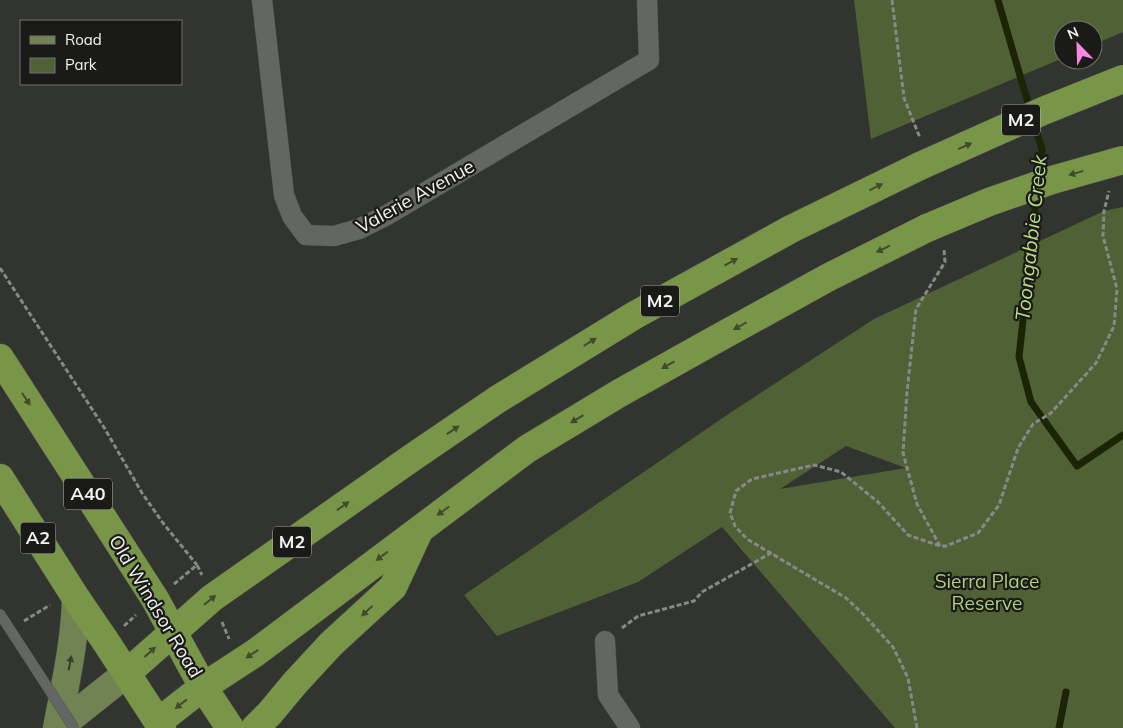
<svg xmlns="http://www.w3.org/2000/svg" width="1123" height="728" font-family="Mulish,sans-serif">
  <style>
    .green { fill: #516136; fill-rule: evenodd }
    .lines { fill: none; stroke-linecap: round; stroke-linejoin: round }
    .stream { stroke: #1b2506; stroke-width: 7 }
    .street-casing { stroke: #4e4f4c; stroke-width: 21 }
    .primary-casing { stroke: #4e4f4c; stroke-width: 29 }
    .highway-casing { stroke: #4e4f4c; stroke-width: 29 }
    .path { stroke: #878986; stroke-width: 3; stroke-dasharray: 5 2.5; stroke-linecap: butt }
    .street { stroke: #646662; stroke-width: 20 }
    .primary { stroke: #718352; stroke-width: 28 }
    .highway { stroke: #799648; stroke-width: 28 }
    .lane-bridge-casing { stroke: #4e4f4c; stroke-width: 11; stroke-linecap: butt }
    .highway-bridge-casing { stroke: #4e4f4c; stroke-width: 29; stroke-linecap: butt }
    .lane-bridge { stroke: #646662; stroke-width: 10 }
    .highway-bridge { stroke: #799648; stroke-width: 28 }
    .oneway { fill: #404c2c }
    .oneway2 { fill: #383f2d }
    .labels { text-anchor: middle; stroke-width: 4.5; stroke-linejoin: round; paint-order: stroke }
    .shield { fill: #1a1b19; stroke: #b1b2b0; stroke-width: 1 }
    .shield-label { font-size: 18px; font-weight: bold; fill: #f2f3f1 }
    .street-label { font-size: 19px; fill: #f2f3f1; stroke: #1a1b19 }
    .park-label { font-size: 19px; fill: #aed078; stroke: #1a1b19 }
    .water-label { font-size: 20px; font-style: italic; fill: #bbdd85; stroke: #1a1b19 }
  </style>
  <rect width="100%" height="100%" fill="#323430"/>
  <g class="green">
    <path d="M854,0H1123V32L1093,45V30H1063V58L871,139Z"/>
    <path d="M1123,207V728H895L722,527L638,582L497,636L464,595L730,413L874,319L1104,211ZM846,446L906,468L780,489Z"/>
  </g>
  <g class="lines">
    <g class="stream">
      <path d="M998,0L1030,110"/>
      <path d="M1033,120L1042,149L1039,178"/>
      <path d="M1037,191L1019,357L1031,402L1077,466L1123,435"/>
      <path d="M1059,728L1066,692"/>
    </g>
    <g class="street-casing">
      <g id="street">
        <path d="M262,0L284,195L292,216L306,235L334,236L359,229L387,215L649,60L647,0"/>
        <path d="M605,641L608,695L630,728"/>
      </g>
    </g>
    <g class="primary-casing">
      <g id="primary">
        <path d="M57,728C65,685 75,642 76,598"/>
        <path d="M58,728L127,673"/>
      </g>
    </g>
    <g class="highway-casing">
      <g id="highway">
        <path d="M0,358L155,599L203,687L230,728"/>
        <path d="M0,478L76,598L106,642L162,728"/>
        <path d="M127,673L212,598L413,457L498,399L635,315L791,229L920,166"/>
        <path d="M158,722L203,687L255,653L527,449L618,394L711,342L829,277L927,228"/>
        <path d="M255,728L270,713L295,683L331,644L393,587L419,531"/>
      </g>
    </g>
    <g class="path">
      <path d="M892,0L904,98L920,138"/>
      <path d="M0,268L105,429L142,493L163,523L197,565"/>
      <path d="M940,546L917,504L903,453L907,392L916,309L945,262L944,249"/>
      <path d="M174,584L197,565L202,575"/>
      <path d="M24,621L50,605"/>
      <path d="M222,622L229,639"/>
      <path d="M124,626L136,615"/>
      <path d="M622,628L638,616L694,601L702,592L771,553"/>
      <path d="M917,728L908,678L893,647L863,614L846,598L747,539L735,526L730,513L736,491L752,479L814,465L841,472L878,502L908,535L940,546H946L978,533L999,505L1018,448L1033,424L1051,413L1096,363L1114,326L1117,289L1103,236L1104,211L1109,191"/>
    </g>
    <use href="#street" class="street"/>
    <use href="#primary" class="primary"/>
    <use href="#highway" class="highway"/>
    <g class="lane-bridge-casing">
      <path id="lane-bridge" d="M0,614L74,728"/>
    </g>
    <g class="highway-bridge-casing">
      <g id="highway-bridge">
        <path d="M920,166L1043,111L1123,79"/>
        <path d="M927,228L989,202L1052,180L1123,160"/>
      </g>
    </g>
    <use href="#lane-bridge" class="lane-bridge"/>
    <use href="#highway-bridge" class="highway-bridge"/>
  </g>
  <defs><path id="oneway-solid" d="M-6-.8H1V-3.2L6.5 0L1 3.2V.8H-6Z" transform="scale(1.25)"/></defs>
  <g class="oneway">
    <use href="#oneway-solid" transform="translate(965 146) rotate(-24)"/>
    <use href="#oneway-solid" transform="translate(1076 173) rotate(164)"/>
    <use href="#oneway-solid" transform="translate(876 187) rotate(-26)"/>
    <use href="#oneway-solid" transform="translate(883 249) rotate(154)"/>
    <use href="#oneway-solid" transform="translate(731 262) rotate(-29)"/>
    <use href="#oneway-solid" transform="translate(740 326) rotate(151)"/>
    <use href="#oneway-solid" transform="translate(590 342) rotate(-32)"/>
    <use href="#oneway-solid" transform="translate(668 365) rotate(151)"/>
    <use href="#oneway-solid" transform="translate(26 399) rotate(57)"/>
    <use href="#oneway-solid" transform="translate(577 419) rotate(149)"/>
    <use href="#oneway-solid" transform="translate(453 430) rotate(-34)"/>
    <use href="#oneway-solid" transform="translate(343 506) rotate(-35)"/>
    <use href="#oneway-solid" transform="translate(443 511) rotate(144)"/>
    <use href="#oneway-solid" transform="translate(382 556) rotate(143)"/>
    <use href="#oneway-solid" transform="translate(210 600) rotate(-39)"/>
    <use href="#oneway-solid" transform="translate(367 611) rotate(137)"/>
    <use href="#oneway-solid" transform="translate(150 652) rotate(-42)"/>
    <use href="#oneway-solid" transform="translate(252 654) rotate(146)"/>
    <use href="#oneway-solid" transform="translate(181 704) rotate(142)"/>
  </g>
  <use class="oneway2" href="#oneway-solid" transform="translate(70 663) rotate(-79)"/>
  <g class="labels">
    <g class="shield">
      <rect x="1002" y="104.5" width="38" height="31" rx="4"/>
      <rect x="641" y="285.5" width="38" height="31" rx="4"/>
      <rect x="64" y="478.5" width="48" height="31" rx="4"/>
      <rect x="20.5" y="522.5" width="35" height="31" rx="4"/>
      <rect x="273" y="526.5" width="38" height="31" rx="4"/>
    </g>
    <g class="shield-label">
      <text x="1021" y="126">M2</text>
      <text x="660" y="307">M2</text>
      <text x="88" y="500">A40</text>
      <text x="38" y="544">A2</text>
      <text x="292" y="548">M2</text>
    </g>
    <g class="street-label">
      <text transform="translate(415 196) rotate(-29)" y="7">Valerie Avenue</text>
      <text transform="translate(156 606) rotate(59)" y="7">Old Windsor Road</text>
    </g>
    <g class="park-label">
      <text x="987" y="588">Sierra Place<tspan x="987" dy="22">Reserve</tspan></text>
    </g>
    <g class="water-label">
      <text transform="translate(1031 238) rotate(-84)" y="7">Toongabbie Creek</text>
    </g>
  </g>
  <rect x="20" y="20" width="162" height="65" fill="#1a1b19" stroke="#70716f"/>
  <rect x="30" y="36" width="25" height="8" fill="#718352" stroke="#70716f"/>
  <text x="65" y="45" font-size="15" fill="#f2f3f1">Road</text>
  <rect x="30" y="58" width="25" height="15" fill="#516136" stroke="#70716f"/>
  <text x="65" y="70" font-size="15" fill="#f2f3f1">Park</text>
  <g transform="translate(1078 45) rotate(337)"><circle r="24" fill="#1a1b19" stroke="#70716f"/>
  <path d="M0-4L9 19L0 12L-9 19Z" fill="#fd86e3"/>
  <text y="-8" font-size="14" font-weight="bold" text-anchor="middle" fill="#f2f3f1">N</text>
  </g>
</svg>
